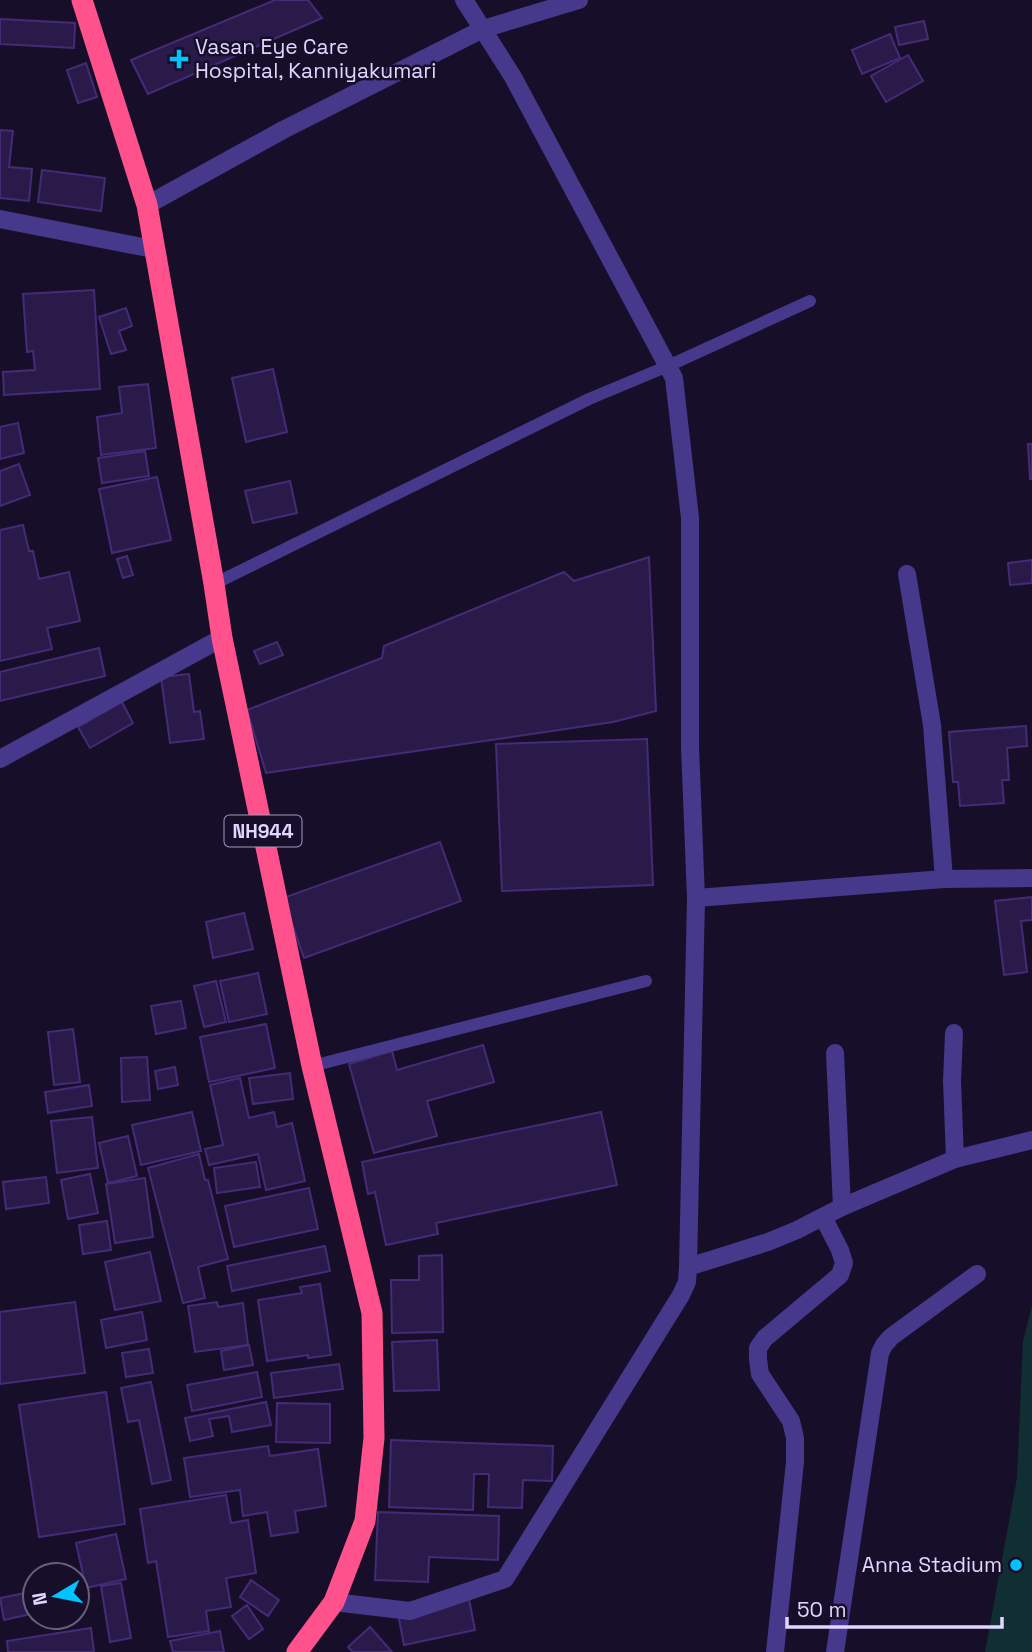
<svg xmlns="http://www.w3.org/2000/svg" width="1032" height="1652" font-family="'Space Grotesk',sans-serif">
  <style>
    .green { fill: #112f33 }
    .building { fill: #2a1a4a; stroke: #452b77; stroke-width: 2 }
    .lines { fill: none; stroke-linecap: round; stroke-linejoin: round }
    .lane { stroke: #46388a; stroke-width: 12 }
    .street { stroke: #46388a; stroke-width: 18 }
    .highway { stroke: #ff518c; stroke-width: 21 }
    .poi-dot { fill: #02c3ff; stroke: #170f29; stroke-width: 2.5 }
    .labels { text-anchor: middle; stroke-width: 5; stroke-linejoin: round; paint-order: stroke }
    .shield { fill: #170f29; stroke: #a49abf; stroke-width: 2 }
    .shield-label { font-size: 19px; font-weight: bold; fill: #e1d6ff }
    .poi-label { font-size: 21px; fill: #e1d6ff; stroke: #170f29; text-anchor: start }
  </style>
  <rect width="100%" height="100%" fill="#170f29"/>
  <path class="green" d="M1032,1306V1652H985L1017,1478L1023,1341Z"/>
  <g class="building">
    <path d="M275,0H308L322,18L148,94L131,60Z"/>
    <path d="M0,19L75,23L74,48L0,44Z"/>
    <path d="M924,21L928,39L899,45L895,27Z"/>
    <path d="M890,34L900,58L862,74L852,50Z"/>
    <path d="M908,55L923,81L886,102L871,76Z"/>
    <path d="M86,63L97,97L78,103L67,70Z"/>
    <path d="M0,130L13,131L9,167L32,169L29,201L0,198Z"/>
    <path d="M42,170L105,178L101,211L38,202Z"/>
    <path d="M94,290L100,389L4,395L3,372L35,370L33,351L27,352L23,294Z"/>
    <path d="M126,308L132,326L119,331L126,350L111,354L99,317Z"/>
    <path d="M273,369L287,432L246,442L232,378Z"/>
    <path d="M148,384L156,448L101,455L97,417L122,413L119,387Z"/>
    <path d="M18,423L24,453L0,459V427Z"/>
    <path d="M1028,444H1032V479H1030Z"/>
    <path d="M145,451L149,476L102,483L98,458Z"/>
    <path d="M19,464L30,495L0,506V471Z"/>
    <path d="M157,477L171,540L112,553L99,489Z"/>
    <path d="M290,481L297,513L253,523L245,491Z"/>
    <path d="M23,525L29,551H33L39,579L69,572L80,621L47,628L52,649L0,661V530Z"/>
    <path d="M127,556L133,575L123,578L117,559Z"/>
    <path d="M649,557L656,711L613,722L266,773L247,710L382,658L384,646L564,572L574,581Z"/>
    <path d="M1032,560V583L1010,585L1008,563Z"/>
    <path d="M277,642L283,655L260,664L254,651Z"/>
    <path d="M99,648L105,676L0,701V672Z"/>
    <path d="M189,674L194,712L200,711L204,739L170,743L161,677Z"/>
    <path d="M122,702L133,723L90,748L78,727Z"/>
    <path d="M1026,726L1027,746L1007,748L1009,780H1002L1004,803L960,806L958,782H953L949,732Z"/>
    <path d="M647,739L653,885L502,891L496,744Z"/>
    <path d="M440,842L461,901L304,958L283,898Z"/>
    <path d="M1032,897V920L1021,921L1027,972L1004,975L995,901Z"/>
    <path d="M244,913L253,949L213,958L206,922Z"/>
    <path d="M258,973L267,1014L229,1022L220,981Z"/>
    <path d="M216,981L226,1022L204,1027L194,986Z"/>
    <path d="M181,1001L186,1028L156,1034L151,1006Z"/>
    <path d="M266,1024L275,1068L209,1082L200,1037Z"/>
    <path d="M73,1029L80,1082L54,1085L48,1032Z"/>
    <path d="M483,1045L494,1082L427,1101L437,1136L374,1153L349,1064L392,1051L397,1070Z"/>
    <path d="M147,1057L150,1100L122,1102L121,1058Z"/>
    <path d="M175,1067L178,1085L158,1089L155,1071Z"/>
    <path d="M290,1073L293,1099L253,1104L249,1078Z"/>
    <path d="M240,1078L249,1118L274,1112L277,1127L292,1123L305,1181L266,1190L258,1154L209,1165L205,1149L223,1145L210,1085Z"/>
    <path d="M89,1085L92,1106L48,1113L45,1092Z"/>
    <path d="M192,1112L201,1151L141,1165L132,1125Z"/>
    <path d="M601,1112L617,1185L436,1223L438,1234L386,1245L375,1192L368,1194L362,1162Z"/>
    <path d="M92,1117L98,1168L57,1173L51,1121Z"/>
    <path d="M128,1136L137,1176L108,1183L99,1143Z"/>
    <path d="M199,1154L205,1180H208L228,1259L198,1267L205,1298L183,1303L148,1168Z"/>
    <path d="M256,1162L260,1187L217,1193L214,1168Z"/>
    <path d="M90,1174L98,1213L68,1219L61,1180Z"/>
    <path d="M46,1177L49,1203L6,1209L3,1182Z"/>
    <path d="M145,1178L153,1237L115,1243L106,1184Z"/>
    <path d="M309,1188L318,1229L234,1247L225,1206Z"/>
    <path d="M107,1221L111,1250L83,1254L79,1225Z"/>
    <path d="M325,1246L330,1271L232,1291L227,1266Z"/>
    <path d="M150,1252L161,1301L115,1310L105,1262Z"/>
    <path d="M442,1255L443,1332L392,1333L391,1280H419V1256Z"/>
    <path d="M320,1284L331,1355L308,1358V1355L267,1361L258,1300L302,1293L300,1287Z"/>
    <path d="M75,1302L85,1373L0,1384V1312Z"/>
    <path d="M217,1302L218,1307L243,1303L248,1345L195,1352L188,1306Z"/>
    <path d="M142,1312L147,1340L106,1348L101,1320Z"/>
    <path d="M437,1340L439,1390L394,1391L392,1342Z"/>
    <path d="M249,1345L253,1365L224,1370L221,1351Z"/>
    <path d="M149,1349L153,1373L126,1377L122,1353Z"/>
    <path d="M339,1364L343,1389L274,1398L271,1373Z"/>
    <path d="M257,1372L262,1397L192,1411L187,1385Z"/>
    <path d="M151,1382L171,1480L152,1484L139,1420L128,1422L121,1388Z"/>
    <path d="M106,1392L125,1524L39,1537L19,1405Z"/>
    <path d="M266,1402L271,1425L232,1432L229,1416L209,1419L213,1436L190,1441L185,1418Z"/>
    <path d="M277,1403L330,1404V1443L276,1442Z"/>
    <path d="M391,1440L553,1446L552,1481L523,1480L522,1508L488,1507L489,1474H474L473,1510L389,1507Z"/>
    <path d="M268,1446L270,1456L318,1449L326,1506L295,1511L298,1532L271,1536L267,1512L243,1516L240,1490L190,1497L184,1458Z"/>
    <path d="M226,1495L231,1523L248,1520L256,1573L226,1578L231,1607L206,1611L209,1631L168,1637L156,1561L148,1563L140,1509Z"/>
    <path d="M378,1512L499,1516L498,1560L429,1557L428,1582L375,1580Z"/>
    <path d="M116,1534L126,1579L86,1588L76,1543Z"/>
    <path d="M251,1580L279,1600L268,1616L240,1597Z"/>
    <path d="M83,1581L87,1603L77,1605V1582Z"/>
    <path d="M121,1583L131,1638L110,1642L101,1586Z"/>
    <path d="M35,1591V1613L4,1620L0,1598Z"/>
    <path d="M469,1599L475,1630L404,1645L398,1614Z"/>
    <path d="M247,1605L263,1629L249,1639L232,1616Z"/>
    <path d="M370,1627L392,1652H353L348,1647Z"/>
    <path d="M91,1628L94,1652H8L7,1641Z"/>
    <path d="M220,1631L224,1652H173L170,1641Z"/>
  </g>
  <g class="lines">
    <g class="lane">
      <path d="M214,584L589,399L668,366L810,301"/>
      <path d="M312,1066L646,981"/>
    </g>
    <g class="street">
      <path d="M147,205L283,130L483,29L579,0"/>
      <path d="M0,219L153,249"/>
      <path d="M907,574L932,725L944,879"/>
      <path d="M0,759L222,638"/>
      <path d="M696,898L944,879L1032,878"/>
      <path d="M954,1033L952,1081L955,1159"/>
      <path d="M835,1053L842,1207"/>
      <path d="M688,1267L768,1242L797,1230L842,1207L955,1159L1032,1140"/>
      <path d="M334,1602L410,1611L505,1579L681,1295L687,1282L688,1267L696,898L690,747V518L674,378L513,77L464,0"/>
      <path d="M775,1652L795,1462V1438L791,1421L760,1374L758,1359V1348L765,1338L840,1275L844,1263L840,1250L823,1217"/>
      <path d="M835,1652L880,1353L884,1345L891,1337L977,1274"/>
    </g>
    <path class="highway" d="M82,0L147,205L214,584L222,638L312,1066L372,1313L374,1438L365,1521L334,1602L297,1652"/>
  </g>
  <g class="poi-dot">
    <path d="M175.5 48.5h7v7h7v7h-7v7h-7v-7h-7v-7h7z"/>
    <circle cx="1016" cy="1565" r="7"/>
  </g>
  <g class="labels">
    <rect class="shield" x="224.5" y="815.5" width="77" height="31" rx="5"/>
    <g class="shield-label">
      <text x="263" y="838">NH944</text>
    </g>
    <g class="poi-label">
      <text x="195" y="54">Vasan Eye Care<tspan x="195" dy="24">Hospital, Kanniyakumari</tspan></text>
      <text x="1002" y="1572" text-anchor="end">Anna Stadium</text>
    </g>
  </g>
  <g transform="translate(56 1596) rotate(260)"><circle r="33" fill="#170f29" stroke="#685f7f" stroke-width="2"/>
  <path d="M0-5L12 26L0 18L-12 26Z" fill="#02c3ff"/>
  <text y="-10" font-size="19" font-weight="bold" text-anchor="middle" fill="#e1d6ff">N</text>
  </g>
  <path d="M787 1617v10h215v-10" fill="none" stroke="#e1d6ff" stroke-width="3.5"/>
  <text x="797" y="1617" font-size="21" fill="#e1d6ff" stroke="#170f29" stroke-width="5" paint-order="stroke">50 m</text>
</svg>
